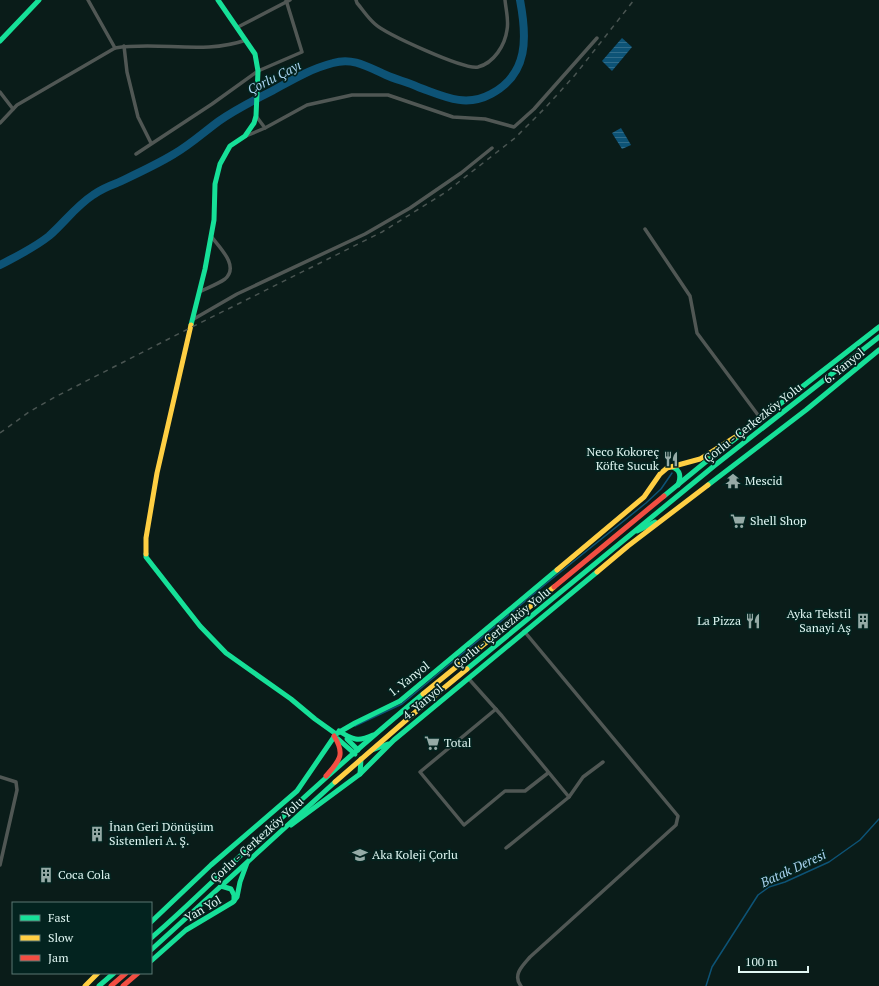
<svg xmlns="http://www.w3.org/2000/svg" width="879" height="986" font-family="'PT Serif',serif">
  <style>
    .water { fill: url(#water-rules) }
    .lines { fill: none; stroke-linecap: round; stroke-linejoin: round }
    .stream { stroke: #0d5376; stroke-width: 1.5 }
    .river { stroke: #0d5376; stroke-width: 8 }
    .street { stroke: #505754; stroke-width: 3.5 }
    .fast { stroke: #16e098; stroke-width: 5 }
    .slow { stroke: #ffcf43; stroke-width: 5 }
    .jam { stroke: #f24e42; stroke-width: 5 }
    .rail { stroke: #4a5552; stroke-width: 1.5; stroke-dasharray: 5 5; stroke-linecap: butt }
    .labels { text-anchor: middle; stroke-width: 3.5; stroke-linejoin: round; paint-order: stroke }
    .street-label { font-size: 12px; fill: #e0f6f2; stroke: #03231f }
    .poi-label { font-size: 12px; fill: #e0f6f2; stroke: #03231f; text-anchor: start }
    .water-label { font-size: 13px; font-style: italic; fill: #aad3ef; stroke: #03231f }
  </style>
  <defs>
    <pattern id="water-rules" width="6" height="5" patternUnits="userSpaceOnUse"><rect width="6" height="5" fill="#0d5376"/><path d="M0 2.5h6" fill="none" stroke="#306c8a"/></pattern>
  </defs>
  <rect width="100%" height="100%" fill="#0a1c19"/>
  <g class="water">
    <path d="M622,38L632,47L612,71L602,61Z"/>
    <path d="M621,128L631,145L622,149L612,133Z"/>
  </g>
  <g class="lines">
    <g class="stream">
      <path d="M355,726L402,704L548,582L646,503L661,489L672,473"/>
      <path d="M706,986L712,967L758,895L769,887L785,882L829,862L860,840L879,819"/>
    </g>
    <path class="river" d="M0,265C17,256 34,248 49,236C64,223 76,206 93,195C100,190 109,186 117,183C136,174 156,165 174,154C190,145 204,132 219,121C236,109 254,100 272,91C292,80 310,69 333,63C353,57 368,67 386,75C397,80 408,82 418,87C443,96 465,108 491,94C529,74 527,37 520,0"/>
    <g class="street">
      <path d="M88,0L115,48"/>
      <path d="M356,0L357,3C363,10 368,18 375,24C386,34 464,70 478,67C494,63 505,45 507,30C509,21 506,10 505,0"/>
      <path d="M238,27L290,0"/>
      <path d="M124,46L127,72L138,117L151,143"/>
      <path d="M0,92L13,109"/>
      <path d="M0,123L17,105L115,48C159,41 204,55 246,40"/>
      <path d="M265,128L307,105L352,95H388L453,117L485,119L514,127L534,109L597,38"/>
      <path d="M246,136L265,128L256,116"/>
      <path d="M136,154L212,104L258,71L302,52L286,0"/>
      <path d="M645,229L690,296L697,333L761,419"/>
      <path d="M199,292C207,288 218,284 225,279C240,266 219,247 211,236"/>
      <path d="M192,320L237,294L365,234L410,208L461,173L492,148"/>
      <path d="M468,678L502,716L569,797"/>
      <path d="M496,709L420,772L464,825L505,791H525L548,773"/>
      <path d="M0,777L16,782L17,790L0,865"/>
      <path d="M506,848L569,797L583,777L603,762"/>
      <path d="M521,986C512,975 523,965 530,957L676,825L678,816L524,631"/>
    </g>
    <g class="fast">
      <path d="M0,41L39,0"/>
      <path d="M191,325L205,269L214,220L215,184L220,164L230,146L245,136L254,123L256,116L258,71L255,54L218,0"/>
      <path d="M672,467C681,470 681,477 678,485"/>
      <path d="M708,485L806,410L879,350"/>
      <path d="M664,496L708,460L879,327"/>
      <path d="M637,531L655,522"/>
      <path d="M146,554V557L200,626L226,653L291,699L315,719L336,734"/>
      <path d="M467,669L714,466L879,337"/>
      <path d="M339,731C353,740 358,742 373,735"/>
      <path d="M338,739L355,754"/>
      <path d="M347,739L358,750"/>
      <path d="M372,750L388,744"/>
      <path d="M360,774L361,759"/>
      <path d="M291,825L360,774L394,740L597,572"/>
      <path d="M221,886L231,889L234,895V901"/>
      <path d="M151,922L211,865L297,791L336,734L355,723L400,701L557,570"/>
      <path d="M151,938C177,916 200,893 225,870C290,810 355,750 423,694"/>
      <path d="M151,950L335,782"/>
      <path d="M151,961L186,930L233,902L237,897L240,882L247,863"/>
      <path d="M99,986L114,973"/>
    </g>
    <g class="slow">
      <path d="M146,554V538L157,473L191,325"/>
      <path d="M557,570L644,497L660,474L667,468L700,459L735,437"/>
      <path d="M597,572L628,546L708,485"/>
      <path d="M423,694L554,587"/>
      <path d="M335,782L427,702L467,669"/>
      <path d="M85,986L98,973"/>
    </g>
    <g class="jam">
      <path d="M554,587L664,496"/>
      <path d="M326,776C339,761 346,755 334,736"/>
      <path d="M111,986L126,973"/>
      <path d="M123,986L138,973"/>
    </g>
    <path class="rail" d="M0,433L29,412L55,397L190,328L382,232L446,192L515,138L546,107L575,75L634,0"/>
  </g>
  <defs>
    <g id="restaurant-bare" transform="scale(1.2)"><path d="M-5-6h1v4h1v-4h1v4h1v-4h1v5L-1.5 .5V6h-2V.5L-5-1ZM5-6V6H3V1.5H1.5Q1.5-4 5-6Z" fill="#95aaa6" stroke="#03231f" stroke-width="2.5" paint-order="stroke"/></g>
    <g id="temple-bare" transform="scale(1.2)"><path d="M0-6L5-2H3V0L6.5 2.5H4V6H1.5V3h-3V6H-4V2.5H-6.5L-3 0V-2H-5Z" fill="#95aaa6" stroke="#03231f" stroke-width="2.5" paint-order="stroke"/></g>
    <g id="supermarket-bare" transform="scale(1.2)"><path d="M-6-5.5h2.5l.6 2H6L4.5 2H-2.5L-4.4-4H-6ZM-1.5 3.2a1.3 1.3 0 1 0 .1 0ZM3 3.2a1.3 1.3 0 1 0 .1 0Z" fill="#95aaa6" stroke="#03231f" stroke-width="2.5" paint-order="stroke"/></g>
    <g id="building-bare" transform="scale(1.2)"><path d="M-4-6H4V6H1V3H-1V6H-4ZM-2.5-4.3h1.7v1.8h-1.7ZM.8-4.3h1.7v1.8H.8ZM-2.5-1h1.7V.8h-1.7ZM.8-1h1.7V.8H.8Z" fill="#95aaa6" stroke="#03231f" stroke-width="2.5" paint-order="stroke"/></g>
    <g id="school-bare" transform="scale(1.2)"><path d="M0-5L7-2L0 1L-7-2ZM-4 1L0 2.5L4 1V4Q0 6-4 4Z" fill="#95aaa6" stroke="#03231f" stroke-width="2.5" paint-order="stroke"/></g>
  </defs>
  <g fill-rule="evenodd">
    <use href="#restaurant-bare" x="671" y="459"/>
    <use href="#temple-bare" x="733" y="481"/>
    <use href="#supermarket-bare" x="738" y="521"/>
    <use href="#restaurant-bare" x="753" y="621"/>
    <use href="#building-bare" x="863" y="621"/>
    <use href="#supermarket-bare" x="432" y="743"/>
    <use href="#building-bare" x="97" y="834"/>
    <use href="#school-bare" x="360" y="855"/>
    <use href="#building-bare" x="46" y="875"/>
  </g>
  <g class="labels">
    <g class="street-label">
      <text transform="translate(844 366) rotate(-39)" y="4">6. Yanyol</text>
      <text transform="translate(753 423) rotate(-38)" y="4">Çorlu - Çerkezköy Yolu</text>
      <text transform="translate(502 628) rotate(-39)" y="4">Çorlu - Çerkezköy Yolu</text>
      <text transform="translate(409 679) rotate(-38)" y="4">1. Yanyol</text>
      <text transform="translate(423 702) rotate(-40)" y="4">4. Yanyol</text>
      <text transform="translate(257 840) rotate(-42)" y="4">Çorlu - Çerkezköy Yolu</text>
      <text transform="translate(203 909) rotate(-30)" y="4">Yan Yol</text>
    </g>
    <g class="poi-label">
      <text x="659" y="456" text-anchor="end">Neco Kokoreç<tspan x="659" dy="14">Köfte Sucuk</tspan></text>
      <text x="745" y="485">Mescid</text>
      <text x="750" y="525">Shell Shop</text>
      <text x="851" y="618" text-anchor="end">Ayka Tekstil<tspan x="851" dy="14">Sanayi Aş</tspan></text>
      <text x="741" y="625" text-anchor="end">La Pizza</text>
      <text x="444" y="747">Total</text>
      <text x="109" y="831">İnan Geri Dönüşüm<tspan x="109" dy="14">Sistemleri A. Ş.</tspan></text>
      <text x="372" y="859">Aka Koleji Çorlu</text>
      <text x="58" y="879">Coca Cola</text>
    </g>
    <g class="water-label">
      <text transform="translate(274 77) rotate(-27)" y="5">Çorlu Çayı</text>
      <text transform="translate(793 868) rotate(-25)" y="5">Batak Deresi</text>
    </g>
  </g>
  <rect x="12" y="902" width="140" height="72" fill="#03231f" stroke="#5b7773"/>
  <rect x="20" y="915" width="20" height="6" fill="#16e098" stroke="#5b7773"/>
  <text x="48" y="922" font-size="12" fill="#e0f6f2">Fast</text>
  <rect x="20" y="935" width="20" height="6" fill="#ffcf43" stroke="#5b7773"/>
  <text x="48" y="942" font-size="12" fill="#e0f6f2">Slow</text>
  <rect x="20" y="955" width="20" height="6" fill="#f24e42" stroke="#5b7773"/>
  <text x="48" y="962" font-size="12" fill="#e0f6f2">Jam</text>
  <path d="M739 966v6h69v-6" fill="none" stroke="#e0f6f2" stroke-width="2"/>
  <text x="745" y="966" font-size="12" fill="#e0f6f2" stroke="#03231f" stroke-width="3" paint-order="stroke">100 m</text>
</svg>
